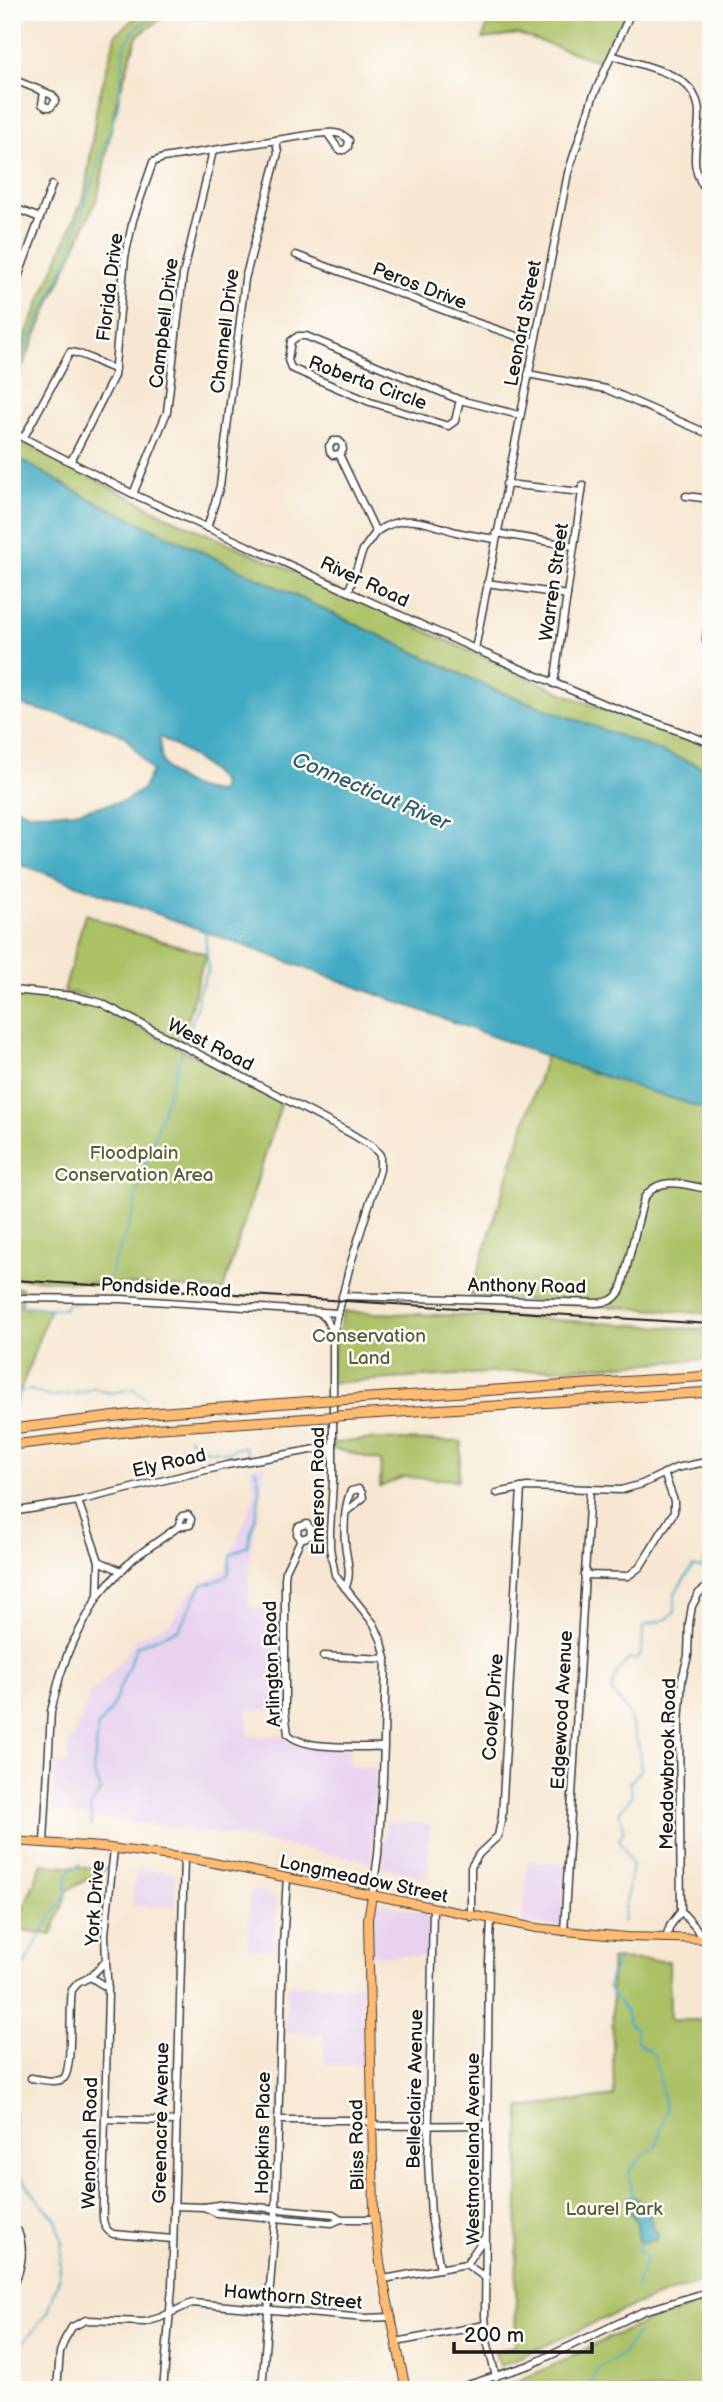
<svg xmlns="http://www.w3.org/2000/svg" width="723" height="2402" font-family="'Balsamiq Sans',sans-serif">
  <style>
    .built { fill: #e8d2ef }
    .green { fill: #acc166; stroke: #646e41; stroke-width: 2 }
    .water { fill: #43abc3; stroke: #306470; stroke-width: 2; fill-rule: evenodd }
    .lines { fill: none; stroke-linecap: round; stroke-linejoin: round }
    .stream { stroke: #43abc3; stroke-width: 2 }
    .minor-casing { stroke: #3d3a37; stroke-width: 9 }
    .major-casing { stroke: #3d3a37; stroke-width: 10 }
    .highway-casing { stroke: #3d3a37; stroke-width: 11 }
    .minor { stroke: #fff; stroke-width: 6 }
    .major { stroke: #ffbb71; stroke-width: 8 }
    .highway { stroke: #ffbb71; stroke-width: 9 }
    .rail { stroke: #1c1c1c; stroke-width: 2 }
    .highway-bridge-casing { stroke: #3d3a37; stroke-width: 11; stroke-linecap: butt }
    .highway-bridge { stroke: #ffbb71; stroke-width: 9 }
    .labels { text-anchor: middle; stroke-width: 5; stroke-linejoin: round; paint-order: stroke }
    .street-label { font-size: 19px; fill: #1c1c1c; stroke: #fdfcf7 }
    .park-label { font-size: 19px; fill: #565e3a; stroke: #fdfcf7 }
    .water-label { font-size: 21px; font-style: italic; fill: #2e5c67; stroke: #fdfcf7 }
  </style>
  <rect width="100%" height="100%" fill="#fdfcf7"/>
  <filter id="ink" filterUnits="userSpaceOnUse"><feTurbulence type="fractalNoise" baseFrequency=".0143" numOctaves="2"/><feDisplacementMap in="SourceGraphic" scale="14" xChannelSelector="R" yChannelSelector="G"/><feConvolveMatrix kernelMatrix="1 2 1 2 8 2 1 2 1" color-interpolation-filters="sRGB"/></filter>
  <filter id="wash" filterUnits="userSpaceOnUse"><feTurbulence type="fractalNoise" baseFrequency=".00686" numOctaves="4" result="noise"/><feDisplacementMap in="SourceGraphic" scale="28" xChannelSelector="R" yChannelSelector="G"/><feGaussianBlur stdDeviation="1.57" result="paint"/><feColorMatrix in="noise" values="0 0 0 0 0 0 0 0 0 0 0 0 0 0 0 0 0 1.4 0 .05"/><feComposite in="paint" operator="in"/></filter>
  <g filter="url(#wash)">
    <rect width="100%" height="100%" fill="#f7e7d2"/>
    <g class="built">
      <path d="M266,1464L251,1550L248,1608L279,1609L280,1710H248V1736L282,1735L287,1741L296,1746L349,1749V1766L376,1767L371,1862L234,1836L52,1812L53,1763L67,1764L69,1746L92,1692L119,1664L137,1638L170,1623L191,1591L225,1570L254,1497V1483L249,1468Z"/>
      <path d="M386,1821L430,1824L427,1877L383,1867Z"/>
      <path d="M527,1861L565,1864L561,1927L522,1923Z"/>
      <path d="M137,1869L176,1873L175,1907L132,1905Z"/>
      <path d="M250,1890L276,1897L275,1949L248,1948Z"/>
      <path d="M381,1903L428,1914L427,1956H371L372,1911Z"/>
      <path d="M287,1985H362V2065L325,2064L323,2033H286Z"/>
    </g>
    <g class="green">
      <path d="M142,12H171L137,36L116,104L98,196L12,389V368L85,194L97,105L116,34Z"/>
      <path d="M491,12H627L601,62L518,34L483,39Z"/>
      <path d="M12,436L168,517L339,591L502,666L581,701L711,747V770L493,689L88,498L12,455Z"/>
      <path d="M85,914L121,929L207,954L200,972L181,1045L80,993L64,992Z"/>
      <path d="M12,991L79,996L282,1101L223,1290L12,1278Z"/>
      <path d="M546,1056L711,1111V1173L707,1184L711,1186V1314L470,1296Z"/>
      <path d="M12,1287L22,1288V1306L50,1308L12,1414Z"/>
      <path d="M343,1312L509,1317L711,1330V1359L327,1383Z"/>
      <path d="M372,1439L462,1442L458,1480L403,1477L380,1487L381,1461L319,1445Z"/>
      <path d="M42,1864L106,1869L68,1890L52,1935L15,1929Z"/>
      <path d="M611,1959L669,1961L670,2020H711V2280C636,2299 570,2336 500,2366L495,2352L515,2345L520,2108L614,2096Z"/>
      <path d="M711,2302V2390H492C542,2374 586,2347 634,2327C659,2317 685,2309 711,2302Z"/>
    </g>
    <g class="water">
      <path d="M12,455L88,498L493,689L711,770V1111L590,1072L12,861V806L29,813L74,812L124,801L142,790L152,771L125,736L92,723L12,703ZM160,737C182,750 205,763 222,783L220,792C202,791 175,783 164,765C160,759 160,744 160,737Z"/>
      <path d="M631,2196C651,2200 647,2221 658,2234L656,2240L640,2242L638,2240L637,2223L626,2205L627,2199Z"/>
    </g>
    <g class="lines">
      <g class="stream">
        <path d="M12,375L60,277L118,106L125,45L135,29L161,12"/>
        <path d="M185,1043L198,1002L197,996L208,971L205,929"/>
        <path d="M107,1282L134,1211L135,1197L182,1051"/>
        <path d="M12,1306L64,1309L68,1304L86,1302"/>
        <path d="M12,1388L19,1392L31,1390L47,1396L81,1393L93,1388L109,1393L134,1389L146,1399"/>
        <path d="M189,1437L196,1448L227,1452L245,1446L248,1456"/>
        <path d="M92,1826L90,1807L101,1790L93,1772L98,1726L111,1710L137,1646L179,1629L202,1584L213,1583L229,1574L230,1555L247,1546C254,1519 266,1495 255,1469"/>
        <path d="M623,1922L632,1864L619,1839L624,1832L619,1813C628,1797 635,1803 630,1782L641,1770L639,1748L628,1712L611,1690L617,1673L629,1659H638L642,1650L643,1626L667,1619L675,1611V1593L693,1566L701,1568L711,1551"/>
        <path d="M617,1959L608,1986C614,1999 628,2009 629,2023L636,2030L637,2041L655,2056L666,2112L656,2147L642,2156L629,2172L632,2197"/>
        <path d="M637,2288L645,2258L638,2249L642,2242"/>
        <path d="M24,2342L48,2312L59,2279L62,2242L56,2219L43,2206L18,2173L13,2095L12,1988L44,1929L65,1895L68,1872L80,1864"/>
        <path d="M589,2390L596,2370L622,2355L638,2333"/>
      </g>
    </g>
  </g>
  <g filter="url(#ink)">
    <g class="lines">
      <g class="minor-casing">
        <g id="minor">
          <path d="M612,55C633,63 665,69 683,82C723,114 671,157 711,195"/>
          <path d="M12,79L52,95L56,100L51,107H46L42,104L44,92"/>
          <path d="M12,207L40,218"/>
          <path d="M296,255L475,322L534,342"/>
          <path d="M12,294L52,185"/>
          <path d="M528,374L606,389L711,435"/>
          <path d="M460,400L455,421L448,426L370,402L291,368L288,360L291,341L298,336H306L460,400L519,415"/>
          <path d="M12,432L133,494L486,654L599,702L711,743"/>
          <path d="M24,437L70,352C86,353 99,365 115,369"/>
          <path d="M339,454L333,455L330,452L329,446L333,441H339L342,444L343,450L339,454L376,532L363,550L349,590"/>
          <path d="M71,461L114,376L125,257L133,220L153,162L163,158L315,134C328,133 340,130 349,140L348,147L344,150H339L328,134"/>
          <path d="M506,484L582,492"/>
          <path d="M133,494L167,412L183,275L213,151"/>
          <path d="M686,496L711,499"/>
          <path d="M207,528L220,486L245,279L278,153L276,140"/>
          <path d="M376,532C404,512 427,523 456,532C469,535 482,537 495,539"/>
          <path d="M496,533L574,546"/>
          <path d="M487,583L567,595"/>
          <path d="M711,597L706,640L711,658"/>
          <path d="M475,649L568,173L593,97L631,12"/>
          <path d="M554,684L583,485"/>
          <path d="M12,990L73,996L101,1003L350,1133L373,1147L380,1155V1170L349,1269L333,1335V1482L330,1531V1548L335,1575L374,1624L382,1642L386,1659L383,1779L378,1855L372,1896"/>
          <path d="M342,1296L596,1303C609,1302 614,1301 621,1290L644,1198C660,1174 686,1185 711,1190"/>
          <path d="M12,1298L121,1299L338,1313"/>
          <path d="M319,1312L326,1319L333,1333"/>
          <path d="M497,1493L527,1487L621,1490L642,1484L676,1468L711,1461"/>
          <path d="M78,1501L99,1561L98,1596"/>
          <path d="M12,1512L78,1501L227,1465L333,1446"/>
          <path d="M301,1539L297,1534L298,1527L307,1524L311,1529L310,1536L301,1539L286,1570L285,1578V1711L288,1734C304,1751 361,1746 384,1747"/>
          <path d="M99,1561L121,1571"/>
          <path d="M584,1575L628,1576L640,1567L674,1512V1501L664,1473"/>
          <path d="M345,1588C353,1574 346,1558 345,1543C344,1527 344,1505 351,1491L359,1489L362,1493L363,1498L347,1511"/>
          <path d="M323,1656L386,1659"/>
          <path d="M44,1843L51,1711L60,1676L69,1650L98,1596L109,1583L134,1558L178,1527L182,1516L188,1515L191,1519L190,1525L178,1527"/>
          <path d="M433,1908L428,2161L431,2216L440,2269"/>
          <path d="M471,1917V1867L479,1854L498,1836L502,1816L521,1488"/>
          <path d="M491,1920L489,1961L485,2316L487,2341L496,2377"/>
          <path d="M564,1932L590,1489"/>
          <path d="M666,1938L670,1926L681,1911"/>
          <path d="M702,1939L696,1928L681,1911L679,1724L682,1679L688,1656L689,1624L692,1606L699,1593L711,1584"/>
          <path d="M106,1961L108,1993L103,2201C103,2213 100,2228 113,2234L173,2239"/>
          <path d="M90,1977L108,1988"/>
          <path d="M31,2078C39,2079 57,2084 64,2078C73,2069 69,2006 72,1990L78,1983L90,1977L106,1961L105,1934L114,1849"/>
          <path d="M106,2119L175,2121"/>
          <path d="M278,2120H364L378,2126L487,2125"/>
          <path d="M173,2206L204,2207L225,2204L333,2214L341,2219"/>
          <path d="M204,2207L217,2213L332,2223L341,2219H374"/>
          <path d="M466,2264L486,2278"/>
          <path d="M384,2279L466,2264L485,2237"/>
          <path d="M12,2287C22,2269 25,2250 18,2231"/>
          <path d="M396,2342L485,2325"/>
          <path d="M12,2386L70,2390"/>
          <path d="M57,2389L60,2352L65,2339L72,2327L86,2320L145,2322L159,2318L192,2303L365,2318L392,2317"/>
          <path d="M163,2390L172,2287L184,1857"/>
          <path d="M262,2390L276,2209L283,1945L287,1877"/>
          <path d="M452,2390L530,2365L644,2311L711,2291"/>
        </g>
      </g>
      <g class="major-casing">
        <g id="major">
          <path d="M12,1841L102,1847L194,1859L536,1928L626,1937L711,1939"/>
          <path d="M372,1896L368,1919L374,2212L380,2263L406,2390"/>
        </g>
      </g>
      <g class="highway-casing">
        <g id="highway">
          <path d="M338,1400L711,1376"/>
          <path d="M338,1416L711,1392"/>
          <path d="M12,1429L126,1415L328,1400"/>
          <path d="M12,1445L161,1428L328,1417"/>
        </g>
      </g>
      <use href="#minor" class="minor"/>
      <use href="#major" class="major"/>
      <use href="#highway" class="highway"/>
      <path class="rail" d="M12,1280L711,1324"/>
      <g class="highway-bridge-casing">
        <g id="highway-bridge">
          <path d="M328,1400H338"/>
          <path d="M328,1417L338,1416"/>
        </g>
      </g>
      <use href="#highway-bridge" class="highway-bridge"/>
    </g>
  </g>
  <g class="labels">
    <g class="street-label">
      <text transform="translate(420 285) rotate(21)" y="7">Peros Drive</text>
      <text transform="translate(109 287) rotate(-83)" y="7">Florida Drive</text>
      <text transform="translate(163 323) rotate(-83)" y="7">Campbell Drive</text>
      <text transform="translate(522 323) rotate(-79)" y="7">Leonard Street</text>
      <text transform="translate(224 331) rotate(-83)" y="7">Channell Drive</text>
      <text transform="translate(368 382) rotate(20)" y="7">Roberta Circle</text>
      <text transform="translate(365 581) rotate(25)" y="7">River Road</text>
      <text transform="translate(553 582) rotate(-82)" y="7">Warren Street</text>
      <text transform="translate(211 1044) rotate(27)" y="7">West Road</text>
      <text transform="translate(527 1285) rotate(1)" y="7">Anthony Road</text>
      <text transform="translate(166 1287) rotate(3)" y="7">Pondside Road</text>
      <text transform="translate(169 1462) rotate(-13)" y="7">Ely Road</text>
      <text transform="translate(317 1491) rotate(-90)" y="7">Emerson Road</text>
      <text transform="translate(271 1664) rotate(-92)" y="7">Arlington Road</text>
      <text transform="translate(492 1707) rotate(-86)" y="7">Cooley Drive</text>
      <text transform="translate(561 1710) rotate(-87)" y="7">Edgewood Avenue</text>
      <text transform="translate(667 1764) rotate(-89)" y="7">Meadowbrook Road</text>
      <text transform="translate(364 1878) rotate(12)" y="7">Longmeadow Street</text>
      <text transform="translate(94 1903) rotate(-86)" y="7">York Drive</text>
      <text transform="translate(414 2089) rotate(-89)" y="7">Belleclaire Avenue</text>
      <text transform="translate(160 2123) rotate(-89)" y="7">Greenacre Avenue</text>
      <text transform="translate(262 2133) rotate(-89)" y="7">Hopkins Place</text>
      <text transform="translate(89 2143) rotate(-89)" y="7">Wenonah Road</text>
      <text transform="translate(356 2145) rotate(-91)" y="7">Bliss Road</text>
      <text transform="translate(472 2149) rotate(-90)" y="7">Westmoreland Avenue</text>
      <text transform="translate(293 2296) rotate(5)" y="7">Hawthorn Street</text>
    </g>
    <g class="park-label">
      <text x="134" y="1159">Floodplain<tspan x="134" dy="22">Conservation Area</tspan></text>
      <text x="369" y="1342">Conservation<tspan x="369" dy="22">Land</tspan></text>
      <text x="614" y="2215">Laurel Park</text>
    </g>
    <g class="water-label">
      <text transform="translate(371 791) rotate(23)" y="7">Connecticut River</text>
    </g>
  </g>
  <rect width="723" height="2402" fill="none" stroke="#fdfcf7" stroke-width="42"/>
  <path d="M454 2342v10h138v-10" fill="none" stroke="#1c1c1c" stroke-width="3.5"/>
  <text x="464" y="2342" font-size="21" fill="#1c1c1c" stroke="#fdfcf7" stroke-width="5" paint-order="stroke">200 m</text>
</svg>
